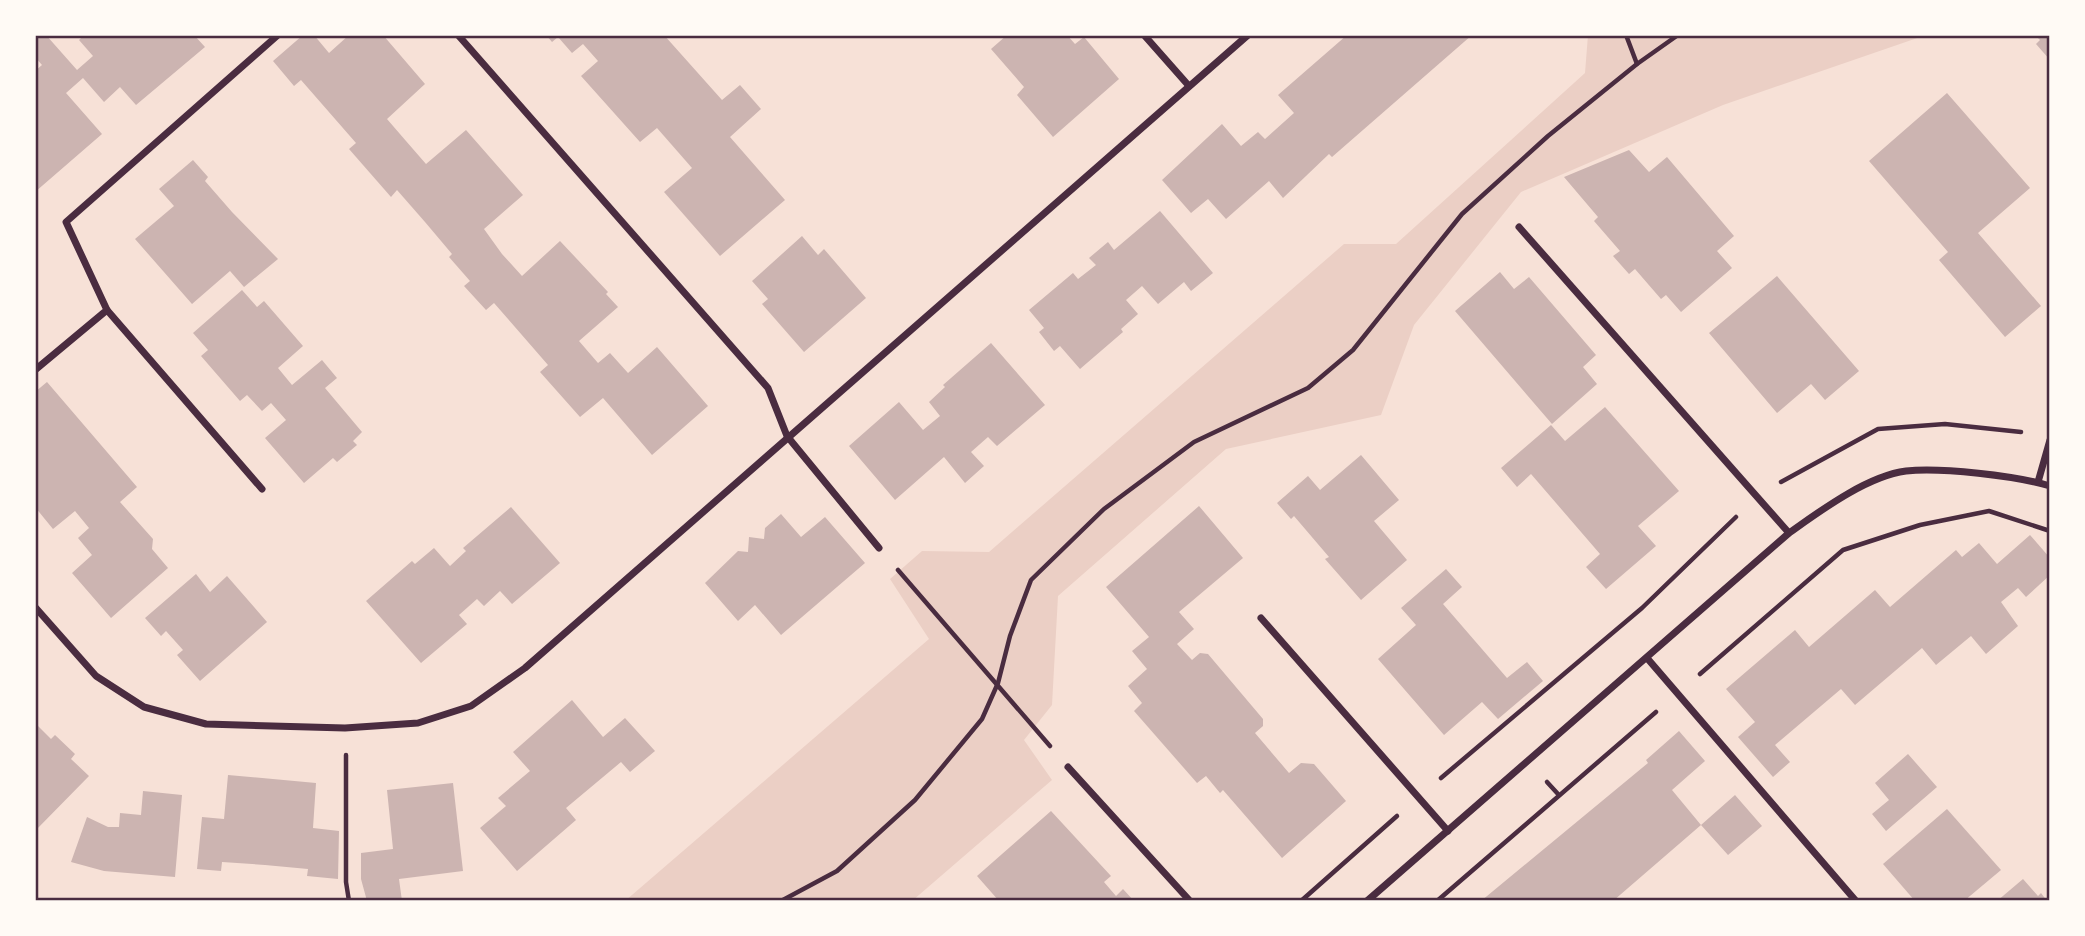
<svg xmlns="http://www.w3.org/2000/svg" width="2085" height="936" font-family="Barlow,sans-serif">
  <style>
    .green { fill: #ebcfc5 }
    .building { fill: #ccb4b1 }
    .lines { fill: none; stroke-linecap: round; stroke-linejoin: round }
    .path { stroke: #4a2c40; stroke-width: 4.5 }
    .minor { stroke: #4a2c40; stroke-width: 7 }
    .neatline { fill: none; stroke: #4a2c40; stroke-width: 2.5 }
  </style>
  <rect width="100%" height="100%" fill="#f7e1d7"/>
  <path class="green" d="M1588,35H1926L1723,105L1521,192L1414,325L1381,415L1226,449L1058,596L1052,705L1024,740L1052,780L912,901H625L929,639L890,579L922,551L989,552L1344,244H1396L1585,73Z"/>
  <g class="building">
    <path d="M35,35H46L77,70L93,56L79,40L84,35H194L205,47L136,105L120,87L104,102L83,78L66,93L102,134L35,192V71L42,65L35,57Z"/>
    <path d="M303,35H314L329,53L349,35H383L425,84L387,119L406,141L426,164L466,130L523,195L484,229L502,254L522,276L560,241L608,292L606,294L618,307L579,341L598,363L610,353L628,373L657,347L708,406L652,455L603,398L580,417L540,372L548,365L494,303L486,310L464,286L470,281L449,257L452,254L425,222L397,190L391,197L349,149L356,143L301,80L294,86L273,61Z"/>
    <path d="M546,35H664L722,100L740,85L761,109L730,137L785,200L720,256L664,192L692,168L657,128L640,142L581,76L598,61L583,44L572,53L558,37L552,42Z"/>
    <path d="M1007,35H1067L1075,44L1084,37L1119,79L1053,137L1017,95L1024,87L991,49Z"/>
    <path d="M1347,35H1472L1332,157L1329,154L1283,198L1269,181L1226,219L1208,199L1191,213L1162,180L1222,124L1241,146L1258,132L1265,139L1294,113L1278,95Z"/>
    <path d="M2035,35H2050V60L2036,44L2040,40Z"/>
    <path d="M1947,93L2030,188L1978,233L2041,306L2005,337L1939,260L1948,252L1869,161Z"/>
    <path d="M1629,150L1649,172L1667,157L1734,236L1717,251L1732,268L1681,312L1666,295L1661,299L1635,269L1629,274L1613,256L1620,251L1594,221L1598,217L1564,177Z"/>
    <path d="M193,160L208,177L205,181L232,212L278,259L244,287L230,271L192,304L135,239L174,206L159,189Z"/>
    <path d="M1160,211L1213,273L1191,291L1184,282L1158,304L1142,286L1126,300L1138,314L1121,329L1123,332L1080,369L1060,346L1054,351L1039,332L1044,328L1029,310L1073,273L1078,279L1096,265L1089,258L1108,242L1114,250Z"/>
    <path d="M802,236L818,255L824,249L866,298L804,352L762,304L768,299L752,281Z"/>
    <path d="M1500,272L1514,289L1529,277L1596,355L1583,367L1597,384L1552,424L1455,311Z"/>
    <path d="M1777,276L1859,371L1825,400L1811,384L1777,413L1709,333Z"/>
    <path d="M242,290L257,307L264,301L303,346L278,368L292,385L322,360L337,378L325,388L362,432L353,441L357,445L337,462L333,458L304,483L265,438L286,420L271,403L262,411L247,395L240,401L201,356L208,350L193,333Z"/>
    <path d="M991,343L1045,405L997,446L988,437L971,452L984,466L965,483L944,457L895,500L849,446L899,402L923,430L940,416L929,402L945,387L943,385Z"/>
    <path d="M47,382L137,487L120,502L153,539L152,549L168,568L111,618L72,573L92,555L78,538L89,528L75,511L53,529L35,507V392Z"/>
    <path d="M1605,407L1679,491L1638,526L1656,546L1606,589L1586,567L1600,554L1531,474L1517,487L1501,468L1551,425L1565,441Z"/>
    <path d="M1361,455L1399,500L1374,521L1407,560L1361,600L1325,559L1329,557L1294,516L1291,519L1277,503L1308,476L1320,490Z"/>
    <path d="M1199,506L1243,558L1179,612L1194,629L1177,644L1192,660L1200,653L1208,654L1263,719V726L1255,733L1289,773L1301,763L1314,764L1346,801L1282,858L1223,790L1220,793L1206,776L1197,783L1134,711L1142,703L1128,686L1147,669L1132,651L1149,637L1106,587Z"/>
    <path d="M511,507L560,563L512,604L500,591L484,606L477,599L459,615L467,624L421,663L366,601L412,561L415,564L434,548L450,566L466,551L463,548Z"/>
    <path d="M781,514L801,537L825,517L865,563L781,635L755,605L738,621L705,583L738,551L748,552L749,537L764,539L765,528Z"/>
    <path d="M2030,535L2050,558V575L2026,597L2018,588L2001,602L2018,626L1986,654L1971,636L1936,665L1922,648L1855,705L1841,689L1775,745L1790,762L1773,777L1738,737L1755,722L1726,689L1795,630L1809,647L1875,590L1890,607L1956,550L1962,557L1979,543L1997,564Z"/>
    <path d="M1446,569L1462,587L1443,604L1507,678L1527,662L1543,681L1498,719L1482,702L1444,735L1378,659L1416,625L1401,608Z"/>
    <path d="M196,574L210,592L227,576L267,622L200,681L177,655L183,650L166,631L161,636L145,618Z"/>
    <path d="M572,700L603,737L625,718L655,751L630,772L621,762L566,808L576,820L517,871L480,828L506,806L498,798L530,771L513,752Z"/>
    <path d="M35,723L51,739L55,735L75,754L71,759L89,776L35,831Z"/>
    <path d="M1679,731L1705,761L1672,790L1701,825L1735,795L1762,826L1728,855L1701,825L1613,901H1481L1648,763L1646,760Z"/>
    <path d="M1908,754L1937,787L1886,831L1872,814L1889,800L1875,783Z"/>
    <path d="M228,775L316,783L313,828L339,831L338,879L307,876L308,869L265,865L222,862L221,871L197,869L202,817L224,819Z"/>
    <path d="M453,783L463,871L399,879L402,901H367L361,879V853L393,849L387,790Z"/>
    <path d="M143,791L182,795L175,877L104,871L71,862L87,817L108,827H119L120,813L141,815Z"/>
    <path d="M1947,809L2001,870L1964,901H1915L1883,864Z"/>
    <path d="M1051,811L1111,876L1104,882L1116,896L1123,889L1134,901H999L977,876Z"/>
    <path d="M2023,879L2038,896L2041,893L2047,901H1997Z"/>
  </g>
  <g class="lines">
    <g class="path">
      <path d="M1626,35L1637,64"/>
      <path d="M1781,482L1878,429L1945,424L2021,432"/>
      <path d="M898,570L1050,746"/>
      <path d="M1700,674L1843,550L1920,525L1989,511L2050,531"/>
      <path d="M346,755V882L349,901"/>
      <path d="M1441,778L1642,608L1736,517"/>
      <path d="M1547,782L1558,794"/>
      <path d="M781,901L837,871L915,800L982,719L998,683L1010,636L1031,580L1104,509L1194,442L1308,388L1353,350L1462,214L1548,136L1637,64L1678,35"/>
      <path d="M1301,901L1397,816"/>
      <path d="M1437,901L1656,712"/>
    </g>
    <g class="minor">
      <path d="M458,35L768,388L787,436L879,548"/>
      <path d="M1144,35L1189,86"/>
      <path d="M1519,227L1789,533"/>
      <path d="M107,310L262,489"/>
      <path d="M35,370L107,310L66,222L278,35"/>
      <path d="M2038,482L2050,440"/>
      <path d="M35,607L96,676L144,707L206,724L345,728L418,723L471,706L525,668L1248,35"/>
      <path d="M1261,618L1448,831"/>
      <path d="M1647,658L1856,901"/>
      <path d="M1068,767L1190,901"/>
      <path d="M1367,901L1789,533C1820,511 1867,476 1906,471C1940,467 2017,476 2050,486"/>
    </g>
  </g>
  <rect width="2085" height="936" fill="none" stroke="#fffaf5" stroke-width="74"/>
  <rect x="37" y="37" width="2011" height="862" class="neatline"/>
</svg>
